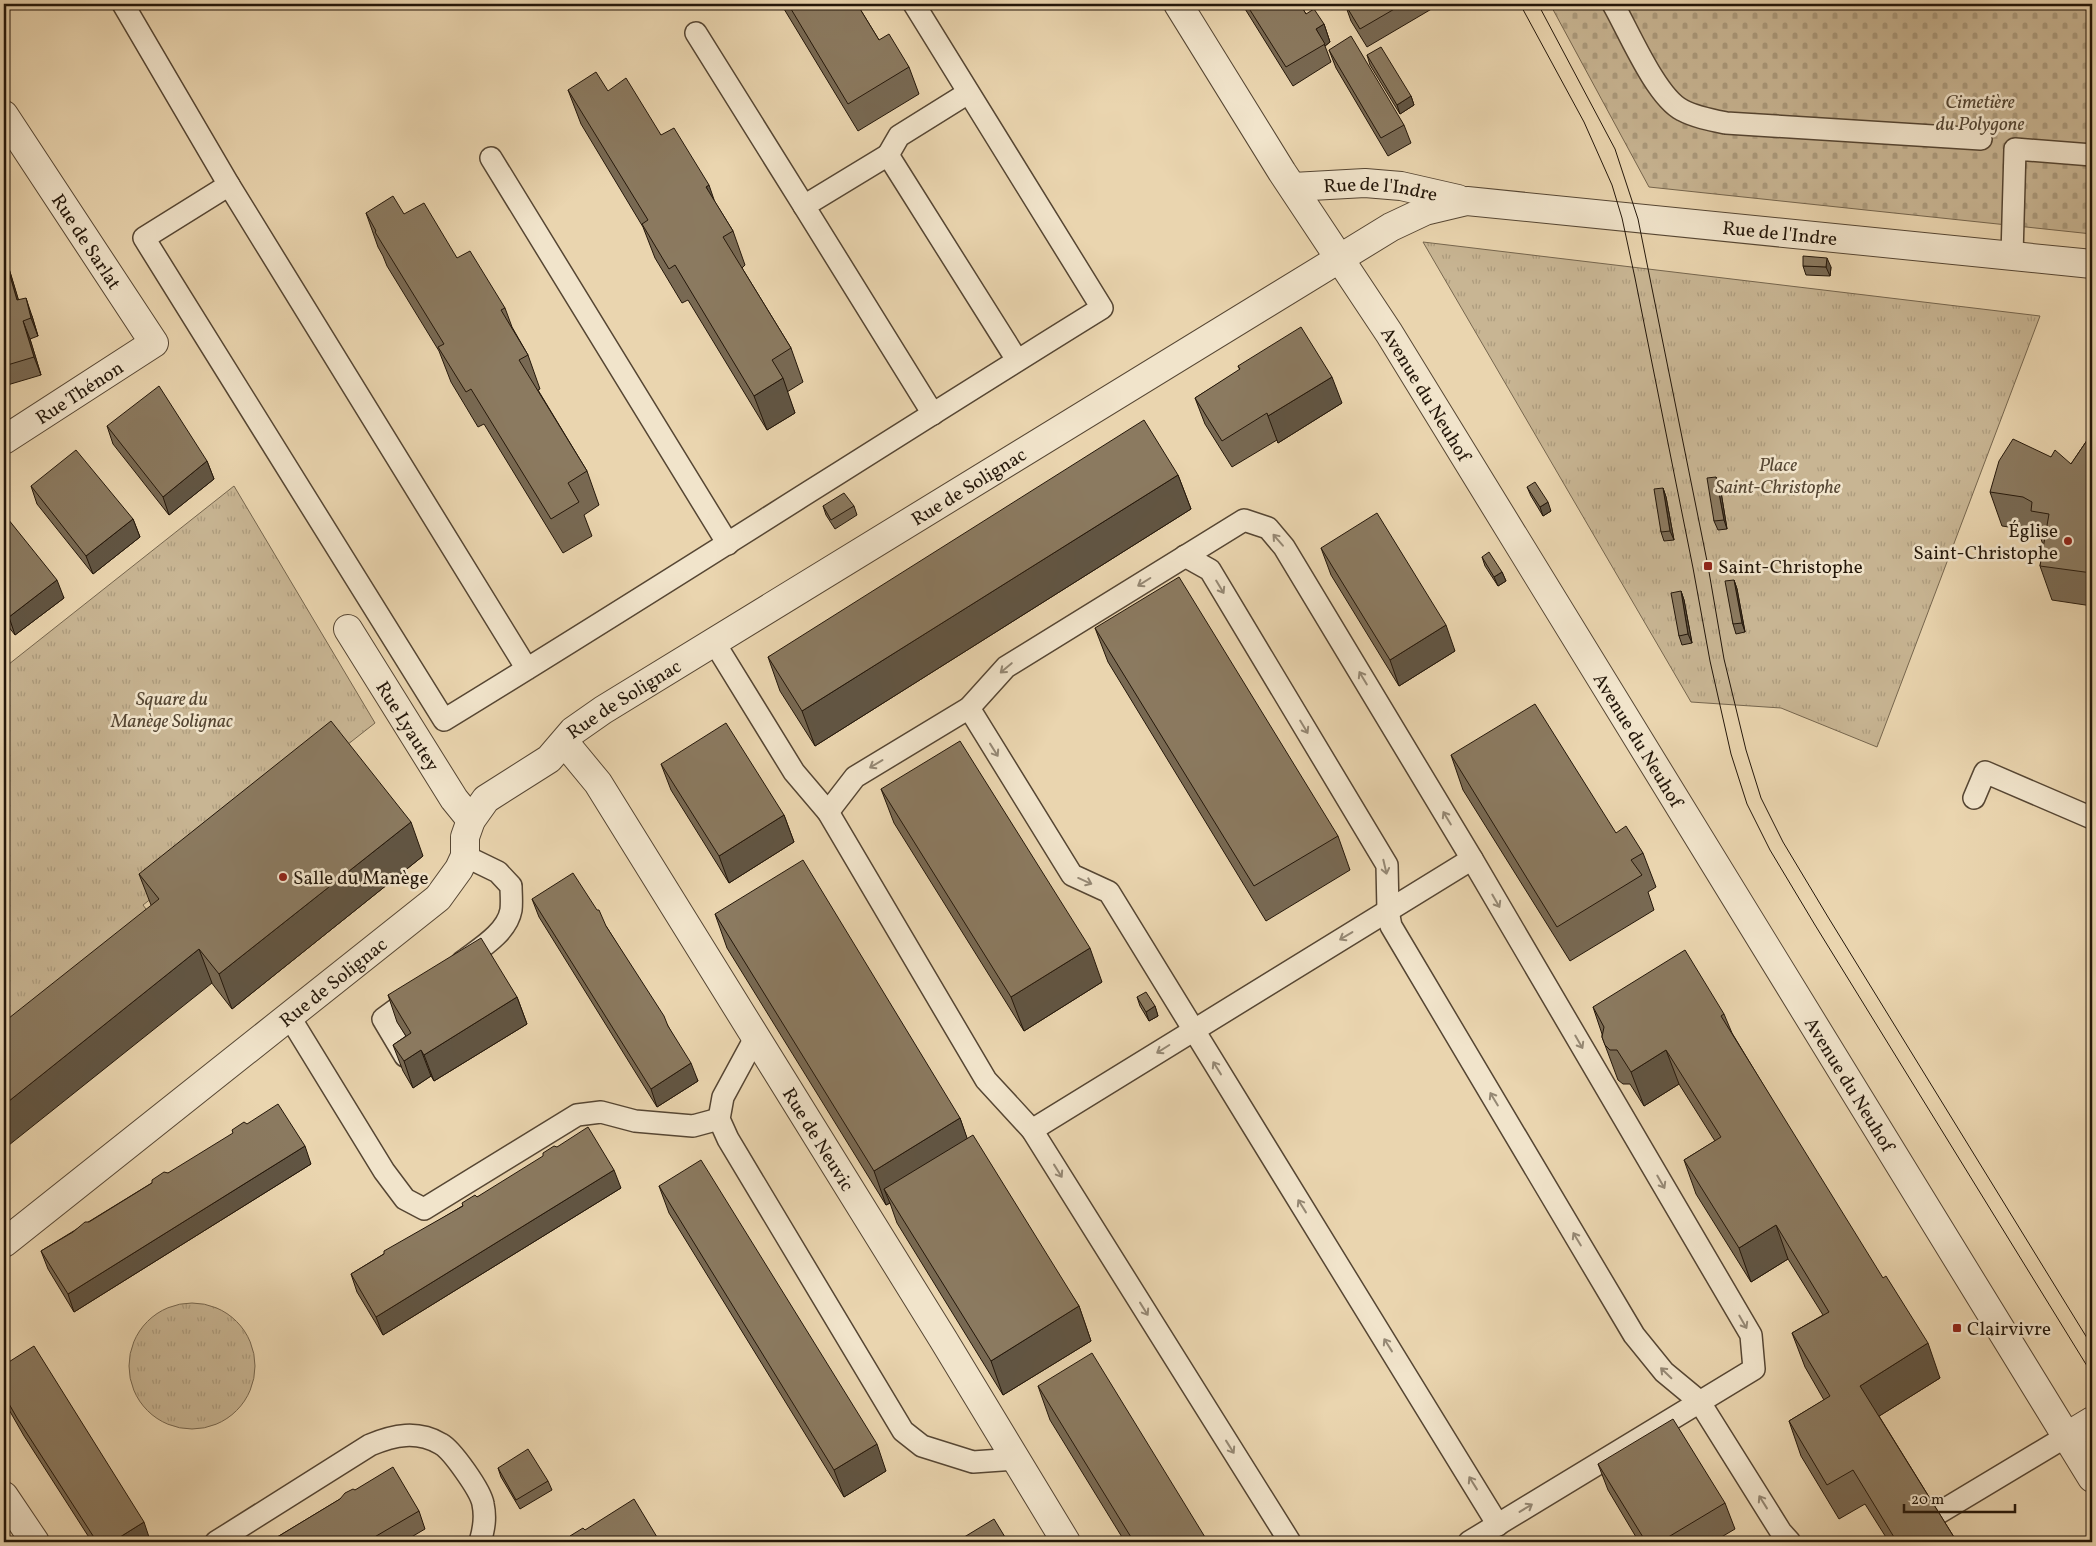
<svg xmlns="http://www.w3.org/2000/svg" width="2096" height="1546" font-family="Vollkorn,serif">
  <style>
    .grass { fill: url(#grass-tufts); stroke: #76664e }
    .cemetery { fill: url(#cemetery-stones); stroke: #76664e }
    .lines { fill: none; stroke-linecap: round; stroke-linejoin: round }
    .service-casing { stroke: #564633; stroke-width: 24 }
    .minor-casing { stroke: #564633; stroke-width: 30 }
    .tertiary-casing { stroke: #564633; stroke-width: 30 }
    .service { stroke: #f1e4cb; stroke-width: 21 }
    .minor { stroke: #f1e4cb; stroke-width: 28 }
    .tertiary { stroke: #f1e4cb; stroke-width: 28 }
    .tram { stroke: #24170a; stroke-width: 1 }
    .wall { fill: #786953; stroke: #24170a }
    .shaded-wall { fill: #615543; stroke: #24170a }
    .building { fill: #8b7a60; stroke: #24170a }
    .oneway { stroke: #958874 }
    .poi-dot { fill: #8f2418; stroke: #f1e4cb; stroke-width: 2 }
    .labels { text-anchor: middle; stroke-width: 5; stroke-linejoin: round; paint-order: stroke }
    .park-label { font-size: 19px; font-style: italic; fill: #554633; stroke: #f1e4cb }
    .street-label { font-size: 19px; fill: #24170a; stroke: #f1e4cb }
    .poi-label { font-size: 19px; fill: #24170a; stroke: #f1e4cb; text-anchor: start }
  </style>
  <defs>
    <pattern id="grass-tufts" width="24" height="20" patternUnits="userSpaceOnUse" patternTransform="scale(1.25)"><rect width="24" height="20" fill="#c8b593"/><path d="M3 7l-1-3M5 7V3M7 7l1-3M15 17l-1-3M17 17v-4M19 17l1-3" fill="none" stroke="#ac9b7d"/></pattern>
    <pattern id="cemetery-stones" width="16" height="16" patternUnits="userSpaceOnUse" patternTransform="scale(1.25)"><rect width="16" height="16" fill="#c8b593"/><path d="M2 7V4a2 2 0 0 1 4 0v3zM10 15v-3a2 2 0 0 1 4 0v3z" fill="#ac9b7d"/></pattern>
  </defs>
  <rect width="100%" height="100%" fill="#ead5af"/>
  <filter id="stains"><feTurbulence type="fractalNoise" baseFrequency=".004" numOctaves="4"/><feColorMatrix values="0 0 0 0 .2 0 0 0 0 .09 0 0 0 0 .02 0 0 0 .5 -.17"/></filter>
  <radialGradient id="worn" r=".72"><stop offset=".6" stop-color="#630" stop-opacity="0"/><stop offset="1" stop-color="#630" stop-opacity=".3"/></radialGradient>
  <g class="grass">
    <path d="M1423,242L2040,316L1877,747L1781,708L1691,702Z"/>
    <path d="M234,486L375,723L143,905L162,931L4,1057V668Z"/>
    <circle cx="192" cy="1366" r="63"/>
  </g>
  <path class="cemetery" d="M1550,4H2092V234L1649,187Z"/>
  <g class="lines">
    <g class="service-casing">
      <g id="service">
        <path d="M123,4L229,185"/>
        <path d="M1613,4C1628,30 1656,97 1682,110C1695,117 1711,120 1726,123L1981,139"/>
        <path d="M696,33L804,206"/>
        <path d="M888,155L899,136L968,93"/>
        <path d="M491,158L728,544"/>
        <path d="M2012,255L2015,149L2092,155"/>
        <path d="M933,414L804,206L888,155L1017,360"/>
        <path d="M1185,556L1210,570L1387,865L1388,911L1391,926L1634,1335L1664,1372L1699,1401L1781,1532L1790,1542"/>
        <path d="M714,642L794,772L828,812L986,1080L1032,1130L1290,1542"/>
        <path d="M527,669L229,185L144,238L444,720C665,585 882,444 1102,308L914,4"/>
        <path d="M969,708L1072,875L1109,892L1498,1525"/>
        <path d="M1974,798L1985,772L2092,818"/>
        <path d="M828,812L855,777L969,708L1006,667L1244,520L1268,528L1284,547L1472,859L1751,1335L1754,1369L1469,1542"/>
        <path d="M462,962C479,949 507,933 511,910C512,902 511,893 511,886L498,872L465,856"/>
        <path d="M289,1016L384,1171L405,1199L424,1209L577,1115L601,1112L635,1121L693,1126L719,1119"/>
        <path d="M755,1038L723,1097L719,1119L728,1139L903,1431L922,1446L973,1462L1016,1459"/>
        <path d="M405,1056L383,1019L417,994"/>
        <path d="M1032,1130L1472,859"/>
        <path d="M1932,1517L2067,1436"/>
        <path d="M216,1542L370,1445C394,1435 417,1430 441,1444C452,1450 481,1491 483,1504C486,1518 484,1529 480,1542"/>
      </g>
    </g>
    <g class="minor-casing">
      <g id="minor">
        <path id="s1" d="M4,115L154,343L4,440"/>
        <path id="s2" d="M1293,187L1365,183L1401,186L1458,199"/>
        <path id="s3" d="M348,629L454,799L471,820"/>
        <path id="s4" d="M565,743L598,783L943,1339L1066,1542"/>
        <path id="s5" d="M4,1243L438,898L459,869L465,856V837L471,820L486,799L549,759L573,731L603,710L1391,227L1425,211L1467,201L2092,264"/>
        <path d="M2067,1436L2092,1421"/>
        <path d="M4,1496L35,1542"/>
      </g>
    </g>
    <g class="tertiary-casing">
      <g id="tertiary">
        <path id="s6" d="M1178,4L1282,172L1389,333L2092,1478"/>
      </g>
    </g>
    <use href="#service" class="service"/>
    <use href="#minor" class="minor"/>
    <use href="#tertiary" class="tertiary"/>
    <g class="tram">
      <path d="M1520,4L1584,122L1612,185L1622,218L1635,278L1693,568L1710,661L1731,754L1747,804L1770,850L1815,925L2092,1374"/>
      <path d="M1538,4L1615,149L1638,219L1708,566L1724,659L1746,750L1761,798L1783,842L1828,917L2092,1346"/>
    </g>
  </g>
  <g class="wall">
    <path d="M781,4H857L879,40L909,67L919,94L858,131Z"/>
    <path d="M1242,4H1300L1306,14L1324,24L1330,42L1325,46L1331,62L1293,86Z"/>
    <path d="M1307,4H1316L1309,8Z"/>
    <path d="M1345,4H1440L1367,47L1351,21Z"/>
    <path d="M1329,50L1404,125L1411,143L1388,156L1336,68Z"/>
    <path d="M1367,55L1411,96L1414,105L1400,114L1370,65Z"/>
    <path d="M568,90L608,91L661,135L715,202L733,231L745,265L742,268L791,348L803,382L787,392L795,413L767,430L688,300L682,303L655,258L643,227L581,124Z"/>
    <path d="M366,213L404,214L457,258L505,308L512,327L528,355L540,389L538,390L587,471L599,505L584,515L592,536L563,553L484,424L478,427L451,382L439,351L387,266L383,256L378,247Z"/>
    <path d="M4,225L7,236L4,237Z"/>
    <path d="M4,252L18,299L32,316L38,336L30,339L41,375L4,386Z"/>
    <path d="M1803,266L1831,267L1830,276L1806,275Z"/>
    <path d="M1238,366L1342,403L1278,443L1277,440L1232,467L1205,424L1195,398L1240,370Z"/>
    <path d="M107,426L207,461L214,479L169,515L113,444Z"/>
    <path d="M2092,433V606L2052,600L2040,566L2043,545L2039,533L2035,531L2002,526L1990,492L2051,457L2071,464Z"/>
    <path d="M1178,475L1191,509L815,746L780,691L768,657Z"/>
    <path d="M31,486L133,519L140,537L93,574L37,504Z"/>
    <path d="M1720,486L1727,529L1718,530L1714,521Z"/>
    <path d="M1527,487L1551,511L1543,516L1531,496Z"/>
    <path d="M1663,488L1666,497L1674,540L1664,541L1661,532Z"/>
    <path d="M823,506H854L857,515L835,529L826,515Z"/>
    <path d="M4,514L64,598L15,635L4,621Z"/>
    <path d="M1321,548L1455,651L1399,686L1331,575Z"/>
    <path d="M1482,557L1502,572L1506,581L1498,586L1485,566Z"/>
    <path d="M1734,580L1737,589L1745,632L1736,634L1733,624Z"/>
    <path d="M1681,591L1684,600L1692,643L1682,645L1679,636Z"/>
    <path d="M1095,628L1338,836L1350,870L1266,921L1108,662Z"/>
    <path d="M1451,755L1616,833L1643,853L1656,887L1648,892L1654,910L1570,961L1463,790Z"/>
    <path d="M661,764L784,815L794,842L729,883L671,790Z"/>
    <path d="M881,789L1102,982L1024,1031L894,823Z"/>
    <path d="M423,856L232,1009L151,905L139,874Z"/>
    <path d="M532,899L606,926L668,1026L698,1081L657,1107L539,917Z"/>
    <path d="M715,914L960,1118L967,1139L1079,1306L1091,1341L1003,1395L897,1223L890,1203L886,1205L727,948Z"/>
    <path d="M388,995L517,997L527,1024L434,1081L431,1076L413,1088L403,1071L393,1045L406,1036L397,1022Z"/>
    <path d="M1137,997L1155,1006L1158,1016L1149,1021L1140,1006Z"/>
    <path d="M1593,1007L1724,1014L1732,1033L1940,1378L1879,1416L1957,1542H1889L1865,1504L1839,1519L1801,1456L1789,1421L1824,1400L1805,1367L1792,1333L1823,1315L1788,1259L1751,1282L1696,1194L1684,1160L1715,1141L1679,1084L1644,1106L1630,1084H1623L1618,1080L1602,1037V1034Z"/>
    <path d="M311,1164L74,1312L48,1269L41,1251L168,1173Z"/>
    <path d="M659,1186L886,1471L844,1497L669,1213Z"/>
    <path d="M621,1188L383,1335L357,1292L351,1274L477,1197Z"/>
    <path d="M4,1365L150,1540L147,1542H92L24,1436L4,1401Z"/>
    <path d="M1038,1386L1208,1542H1125L1050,1420Z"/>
    <path d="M1598,1464L1725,1503L1735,1529L1713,1542H1639L1608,1490Z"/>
    <path d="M498,1468L548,1481L552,1490L520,1509L501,1477Z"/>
    <path d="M355,1490L419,1511L425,1529L403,1542H269Z"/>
  </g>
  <g class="shaded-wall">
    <path d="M1248,4H1296L1250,10Z"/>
    <path d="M1324,24L1330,42L1325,46L1316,29Z"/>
    <path d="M1411,96L1414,105L1400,114L1397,105Z"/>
    <path d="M709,185L721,220L706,187Z"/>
    <path d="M4,252L24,318L17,300L4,255Z"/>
    <path d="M1827,258L1831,267L1830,276L1826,267Z"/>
    <path d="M26,298L32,316L38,336L31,318Z"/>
    <path d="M23,321L30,339L41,375L34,357Z"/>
    <path d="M1332,377L1342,403L1278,443L1268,416Z"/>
    <path d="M783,378L795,413L767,430L754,396Z"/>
    <path d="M207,461L214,479L169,515L163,497Z"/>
    <path d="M1178,475L1191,509L815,746L802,711Z"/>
    <path d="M1716,477L1720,486L1727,529L1724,520Z"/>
    <path d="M1663,488L1666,497L1674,540L1670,531Z"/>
    <path d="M1548,502L1551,511L1543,516L1540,507Z"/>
    <path d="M133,519L140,537L93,574L86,556Z"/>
    <path d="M1502,572L1506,581L1498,586L1494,577Z"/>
    <path d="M57,580L64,598L15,635L9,617Z"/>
    <path d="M1734,580L1737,589L1745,632L1742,623Z"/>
    <path d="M1681,591L1684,600L1692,643L1688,634Z"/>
    <path d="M1446,625L1455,651L1399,686L1390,660Z"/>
    <path d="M784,815L794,842L729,883L719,856Z"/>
    <path d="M411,822L423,856L232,1009L219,974Z"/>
    <path d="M1090,948L1102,982L1024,1031L1011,997Z"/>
    <path d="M199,949L212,983L4,1149V1105Z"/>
    <path d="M517,997L527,1024L434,1081L424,1055Z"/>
    <path d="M1155,1006L1158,1016L1149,1021L1146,1012Z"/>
    <path d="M421,1050L431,1076L413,1088L404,1061Z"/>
    <path d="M1666,1050L1679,1084L1644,1106L1631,1072Z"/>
    <path d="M691,1063L698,1081L657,1107L651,1089Z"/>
    <path d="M960,1118L972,1152L884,1189L890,1203L886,1205L874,1171Z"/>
    <path d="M305,1146L311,1164L74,1312L68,1294Z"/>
    <path d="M614,1170L621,1188L383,1335L376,1317Z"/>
    <path d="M1776,1225L1788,1259L1751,1282L1739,1248Z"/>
    <path d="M1079,1306L1091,1341L1003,1395L991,1361Z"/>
    <path d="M1928,1343L1940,1378L1873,1420L1860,1386Z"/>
    <path d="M877,1444L886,1471L844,1497L834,1470Z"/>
    <path d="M144,1522L150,1540L147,1542H112Z"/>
  </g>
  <g class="building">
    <path d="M788,4H857L879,40L889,34L909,67L848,104Z"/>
    <path d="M1260,4H1300L1306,14L1314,9L1324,24L1316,29L1325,44L1286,67L1250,10Z"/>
    <path d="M1345,4H1403L1360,29Z"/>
    <path d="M1351,36L1404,125L1381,138L1329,50Z"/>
    <path d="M1381,47L1411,96L1397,105L1367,55Z"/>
    <path d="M596,72L608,91L626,78L661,135L674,128L709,185L706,187L733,231L723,237L791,348L772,360L783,378L754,396L675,265L669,269L642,224L648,220L568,90Z"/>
    <path d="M393,196L404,214L424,203L457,258L470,251L505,308L501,310L528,355L519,360L587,471L568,483L579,502L551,519L471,389L466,392L438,347L444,344L375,232L376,231L366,213Z"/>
    <path d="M4,255L17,300L26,298L31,318L23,321L34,357L4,366Z"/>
    <path d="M1803,256L1827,258L1826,267L1803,266Z"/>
    <path d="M1301,327L1332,377L1268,416L1267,413L1222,441L1195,398L1240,369L1238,366Z"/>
    <path d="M159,386L207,461L163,497L107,426Z"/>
    <path d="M1144,420L1178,475L802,711L768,657Z"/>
    <path d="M2092,433V573L2040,566L2049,514L2031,511L2032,502L2023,497L1990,492L1999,461L2013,439L2051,457L2055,450L2071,464Z"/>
    <path d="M76,450L133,519L86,556L31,486Z"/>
    <path d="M1716,477L1724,520L1714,521L1707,478Z"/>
    <path d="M1535,482L1548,502L1540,507L1527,487Z"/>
    <path d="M1663,488L1670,531L1661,532L1654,489Z"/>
    <path d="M844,493L854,506L831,520L823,506Z"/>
    <path d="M1377,513L1446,625L1390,660L1321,548Z"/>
    <path d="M4,514L57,580L9,617L4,611Z"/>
    <path d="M1489,552L1502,572L1494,577L1482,557Z"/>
    <path d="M1179,577L1338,836L1254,886L1095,628Z"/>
    <path d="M1734,580L1742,623L1733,624L1725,581Z"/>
    <path d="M1681,591L1688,634L1679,636L1671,593Z"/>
    <path d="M1535,704L1616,833L1626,826L1643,853L1631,860L1642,875L1557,927L1451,755Z"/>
    <path d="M331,721L411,822L219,974L199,949L4,1105V1022L159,899L139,874Z"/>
    <path d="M726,723L784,815L719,856L661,764Z"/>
    <path d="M960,741L1090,948L1011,997L881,789Z"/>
    <path d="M803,860L960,1118L874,1171L715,914Z"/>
    <path d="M573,873L597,910H599L606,926L664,1016L668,1026L691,1063L651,1089L532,899Z"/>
    <path d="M481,938L517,997L424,1055L421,1050L404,1061L393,1045L411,1033L388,995Z"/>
    <path d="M1685,950L1724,1014L1721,1016L1883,1278L1886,1276L1928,1343L1860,1386L1957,1542H1897L1853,1470L1827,1485L1789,1421L1830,1396L1792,1333L1829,1312L1776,1225L1739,1248L1684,1160L1721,1137L1666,1050L1631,1072L1617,1050H1610L1605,1045L1602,1037L1604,1027L1593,1007Z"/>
    <path d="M1146,992L1155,1006L1146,1012L1137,997Z"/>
    <path d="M278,1104L305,1146L68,1294L41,1251L73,1232L85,1222H89L152,1183V1180L164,1172L168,1173L233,1133L232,1130L244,1122L247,1124Z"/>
    <path d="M588,1127L614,1170L376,1317L351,1274L384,1254V1251L463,1206L462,1203L475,1195L477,1197L543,1156V1153L554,1146L557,1147Z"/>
    <path d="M973,1135L1079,1306L991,1361L884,1189Z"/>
    <path d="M701,1160L877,1444L834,1470L659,1186Z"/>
    <path d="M34,1346L144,1522L112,1542H97L17,1418L4,1395V1365Z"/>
    <path d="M1092,1353L1208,1542H1134L1038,1386Z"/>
    <path d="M1673,1419L1725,1503L1660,1542H1646L1598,1464Z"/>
    <path d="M528,1449L548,1481L516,1500L498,1468Z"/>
    <path d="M393,1467L419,1511L366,1542H269L340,1499L345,1493L353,1489L355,1490Z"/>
    <path d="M634,1499L660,1542H565L571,1539L570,1536L583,1528L585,1530Z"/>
    <path d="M994,1519L1008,1542H956Z"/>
    <path d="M2049,1538L2051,1542H2041Z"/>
  </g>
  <defs><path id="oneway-shaft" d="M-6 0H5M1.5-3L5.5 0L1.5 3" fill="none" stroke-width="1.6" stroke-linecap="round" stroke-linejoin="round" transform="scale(1.25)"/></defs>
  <g class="oneway">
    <use href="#oneway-shaft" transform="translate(1278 540) rotate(-131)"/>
    <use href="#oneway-shaft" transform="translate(1144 582) rotate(148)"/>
    <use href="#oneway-shaft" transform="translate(1220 587) rotate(59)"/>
    <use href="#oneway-shaft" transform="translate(1006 668) rotate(140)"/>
    <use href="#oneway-shaft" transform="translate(1363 678) rotate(-121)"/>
    <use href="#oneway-shaft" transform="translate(1304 727) rotate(59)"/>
    <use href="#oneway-shaft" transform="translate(994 750) rotate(58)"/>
    <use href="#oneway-shaft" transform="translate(876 764) rotate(149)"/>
    <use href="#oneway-shaft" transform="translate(1447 818) rotate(-121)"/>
    <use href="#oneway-shaft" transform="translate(1385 867) rotate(77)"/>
    <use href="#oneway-shaft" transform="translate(1085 881) rotate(24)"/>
    <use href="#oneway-shaft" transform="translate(1496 901) rotate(60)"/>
    <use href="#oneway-shaft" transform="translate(1346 936) rotate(149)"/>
    <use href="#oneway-shaft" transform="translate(1579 1042) rotate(60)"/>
    <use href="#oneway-shaft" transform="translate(1163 1049) rotate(148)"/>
    <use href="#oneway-shaft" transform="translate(1217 1068) rotate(-122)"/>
    <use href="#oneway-shaft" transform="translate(1494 1099) rotate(-121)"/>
    <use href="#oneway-shaft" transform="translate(1058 1171) rotate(58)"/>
    <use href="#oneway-shaft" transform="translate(1661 1182) rotate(60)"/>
    <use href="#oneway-shaft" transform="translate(1302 1206) rotate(-122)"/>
    <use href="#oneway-shaft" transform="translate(1577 1239) rotate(-121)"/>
    <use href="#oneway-shaft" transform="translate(1144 1309) rotate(58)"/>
    <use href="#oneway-shaft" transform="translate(1743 1322) rotate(60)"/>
    <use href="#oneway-shaft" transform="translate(1388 1345) rotate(-122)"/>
    <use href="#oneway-shaft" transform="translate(1666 1373) rotate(-136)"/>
    <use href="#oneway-shaft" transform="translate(1230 1447) rotate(58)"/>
    <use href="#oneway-shaft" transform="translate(1473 1483) rotate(-122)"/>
    <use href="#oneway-shaft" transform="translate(1763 1502) rotate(-122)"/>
    <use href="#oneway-shaft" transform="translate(1526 1508) rotate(-31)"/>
  </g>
  <g class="poi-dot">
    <circle cx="2068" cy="541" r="5"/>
    <rect x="1703" y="561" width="10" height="10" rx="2.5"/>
    <circle cx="283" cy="877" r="5"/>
    <rect x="1952" y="1323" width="10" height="10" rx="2.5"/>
  </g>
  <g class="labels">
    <g class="park-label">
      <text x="1980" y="108">Cimetière<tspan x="1980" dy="22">du Polygone</tspan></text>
      <text x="1778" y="471">Place<tspan x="1778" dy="22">Saint-Christophe</tspan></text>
      <text x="172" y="705">Square du<tspan x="172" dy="22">Manège Solignac</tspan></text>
    </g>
    <g class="street-label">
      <text dy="7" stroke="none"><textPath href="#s2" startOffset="88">Rue de l'Indre</textPath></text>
      <text dy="7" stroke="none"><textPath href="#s5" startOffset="2135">Rue de l'Indre</textPath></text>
      <text dy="7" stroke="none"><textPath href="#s1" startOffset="151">Rue de Sarlat</textPath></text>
      <text transform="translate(79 392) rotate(-33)" y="7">Rue Thénon</text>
      <text dy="7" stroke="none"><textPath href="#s6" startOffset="462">Avenue du Neuhof</textPath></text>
      <text dy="7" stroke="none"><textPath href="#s5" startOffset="1244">Rue de Solignac</textPath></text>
      <text dy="7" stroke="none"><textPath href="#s5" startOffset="839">Rue de Solignac</textPath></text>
      <text dy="7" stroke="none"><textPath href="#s3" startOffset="114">Rue Lyautey</textPath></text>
      <text dy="7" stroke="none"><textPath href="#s6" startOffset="868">Avenue du Neuhof</textPath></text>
      <text dy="7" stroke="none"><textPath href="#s5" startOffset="420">Rue de Solignac</textPath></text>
      <text dy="7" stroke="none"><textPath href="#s6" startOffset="1272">Avenue du Neuhof</textPath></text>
      <text dy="7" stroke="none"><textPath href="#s4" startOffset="471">Rue de Neuvic</textPath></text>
    </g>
    <g class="poi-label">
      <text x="2058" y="537" text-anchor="end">Église<tspan x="2058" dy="22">Saint-Christophe</tspan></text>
      <text x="1718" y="573">Saint-Christophe</text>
      <text x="293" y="884">Salle du Manège</text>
      <text x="1967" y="1335">Clairvivre</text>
    </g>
  </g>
  <rect width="2096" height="1546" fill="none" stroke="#ead5af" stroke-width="20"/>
  <rect x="5" y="5" width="2086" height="1536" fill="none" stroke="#24170a" stroke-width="2.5"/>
  <rect x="10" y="10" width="2076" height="1526" fill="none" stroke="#24170a"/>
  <path d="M1904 1504v8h111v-8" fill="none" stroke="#24170a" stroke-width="2.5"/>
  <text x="1911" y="1504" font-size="15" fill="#24170a" stroke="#f1e4cb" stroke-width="4" paint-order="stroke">20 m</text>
  <rect width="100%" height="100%" filter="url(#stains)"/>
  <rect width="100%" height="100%" fill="url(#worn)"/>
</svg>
